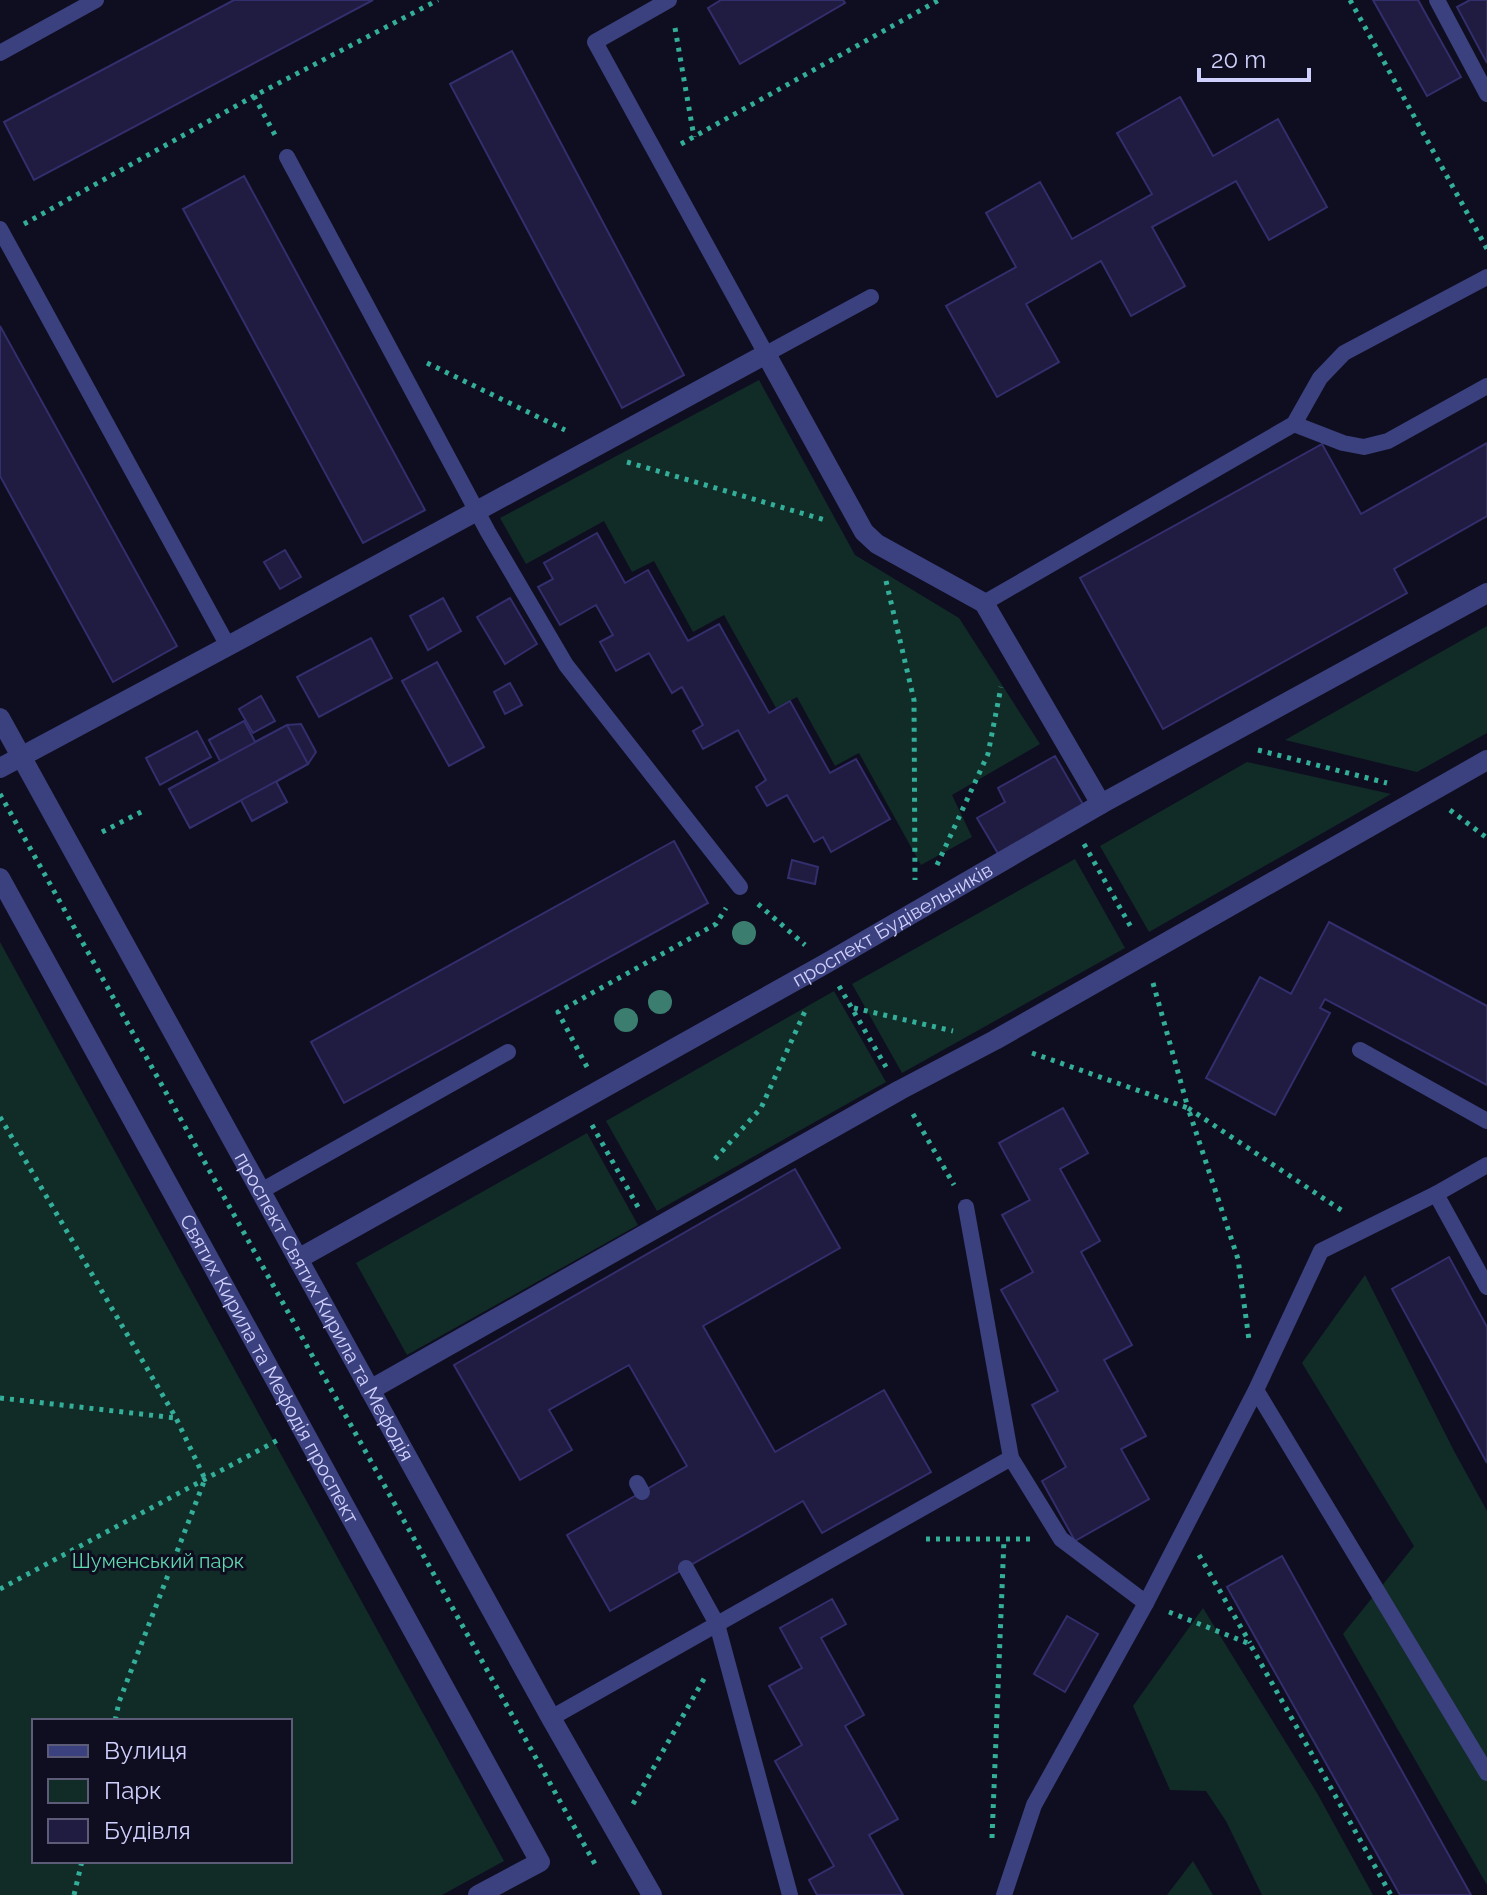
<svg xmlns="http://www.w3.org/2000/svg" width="1487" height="1895" font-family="Raleway,sans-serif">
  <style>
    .green { fill: #112b27; fill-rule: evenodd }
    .building { fill: #1f1b41; stroke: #332e6c; stroke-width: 2 }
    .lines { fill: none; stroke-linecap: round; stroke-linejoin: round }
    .path { stroke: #33ae99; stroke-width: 5; stroke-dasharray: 4 6; stroke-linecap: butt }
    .lane { stroke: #3b407e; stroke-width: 16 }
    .street { stroke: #3b407e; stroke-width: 20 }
    .tree { fill: #3b7e6f }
    .labels { text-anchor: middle; stroke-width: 6; stroke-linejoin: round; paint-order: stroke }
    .street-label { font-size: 20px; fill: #d0d0fd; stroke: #0f0e21 }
    .park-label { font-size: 20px; fill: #5fdaae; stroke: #0f0e21 }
  </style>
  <rect width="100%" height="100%" fill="#0f0e21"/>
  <g class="green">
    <path d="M759,380L855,555L959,618L1040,744L952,795L972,837L921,865L859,753L835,766L797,697L776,708L724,615L693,632L654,561L632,572L604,521L526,564L500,518Z"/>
    <path d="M1487,626V733L1417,772L1285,740Z"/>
    <path d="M1247,762L1391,794L1149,932L1100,846Z"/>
    <path d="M1075,859L1125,948L902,1073L852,984Z"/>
    <path d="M0,942L504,1861L442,1895H0ZM34,1721H290V1861H34Z"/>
    <path d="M834,991L886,1082L657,1211L606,1121Z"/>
    <path d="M587,1133L638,1225L407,1355L356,1263Z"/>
    <path d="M1365,1275L1454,1451L1487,1511V1885L1343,1634L1414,1546L1302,1363Z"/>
    <path d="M1203,1608L1317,1793L1373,1895H1262L1226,1821L1206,1791L1170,1790L1133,1706Z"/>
    <path d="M1193,1861L1213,1895H1167Z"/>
  </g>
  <g class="building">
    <path d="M234,0H373L34,180L4,122Z"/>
    <path d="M721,0H843L845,3L740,64L708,8Z"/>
    <path d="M1373,0H1418L1461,77L1427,96Z"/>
    <path d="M1470,0H1487V63L1457,7Z"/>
    <path d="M512,51L684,375L622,408L450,84Z"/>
    <path d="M1180,97L1213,156L1278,119L1327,207L1269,240L1236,181L1152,227L1185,286L1131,316L1101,261L1026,304L1059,362L997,397L946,306L1016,267L986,213L1040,182L1072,239L1152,194L1117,133Z"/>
    <path d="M244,176L425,510L363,543L183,209Z"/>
    <path d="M0,326L177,646L113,682L0,476Z"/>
    <path d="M1487,443V516L1394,569L1407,593L1163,729L1080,578L1322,444L1361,514Z"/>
    <path d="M597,533L625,583L648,570L688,641L719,624L769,713L790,701L830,773L856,759L890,819L831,852L823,837L814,842L787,795L767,806L756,787L766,780L738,730L703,749L693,731L703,725L682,687L672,693L649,653L616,671L600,642L613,635L596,605L560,625L538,587L553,579L544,563Z"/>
    <path d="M285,550L301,577L280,589L264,562Z"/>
    <path d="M443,598L461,631L428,650L410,616Z"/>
    <path d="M510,598L537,644L505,664L477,617Z"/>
    <path d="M371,638L392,678L319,717L297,677Z"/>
    <path d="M437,662L484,747L449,766L402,681Z"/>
    <path d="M510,683L522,705L505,714L494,692Z"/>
    <path d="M261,696L275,721L253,733L239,709Z"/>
    <path d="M244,721L255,742L287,725L301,724L316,752L308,764L276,782L287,802L252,821L241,800L190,828L169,789L221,761L209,740Z"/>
    <path d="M244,721L287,802L252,821L209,740Z"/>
    <path d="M287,725L308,764L190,828L169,789Z"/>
    <path d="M197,731L211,757L160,785L146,758Z"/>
    <path d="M1055,756L1085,808L1000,857L977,818L1005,802L998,788Z"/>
    <path d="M674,841L708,903L344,1103L311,1042Z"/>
    <path d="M792,860L818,867L815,884L788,878Z"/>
    <path d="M1329,922L1487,1006V1085L1325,999L1320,1008L1330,1013L1275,1115L1206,1078L1260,977L1291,994Z"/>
    <path d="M1063,1108L1088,1153L1060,1169L1100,1241L1081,1252L1132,1345L1104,1360L1146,1436L1121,1449L1149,1499L1075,1541L1042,1481L1066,1467L1032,1405L1058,1391L1001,1290L1033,1272L1002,1215L1030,1200L999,1143Z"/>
    <path d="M795,1169L840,1248L703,1326L775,1452L884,1390L931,1472L822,1533L803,1501L610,1611L567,1535L687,1466L629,1365L549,1410L572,1450L520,1480L454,1365Z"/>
    <path d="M1449,1257L1487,1327V1463L1392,1289Z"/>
    <path d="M1282,1556L1471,1895H1400L1227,1587Z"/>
    <path d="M832,1599L846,1624L821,1638L864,1715L845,1726L898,1819L869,1835L903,1895H817L809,1880L834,1866L775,1761L802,1745L769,1686L802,1668L780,1628Z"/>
    <path d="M1067,1616L1098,1634L1065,1692L1034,1674Z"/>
  </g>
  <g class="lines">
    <g class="path">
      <path d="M1350,0L1487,249"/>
      <path d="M675,28L694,137"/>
      <path d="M254,96L275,135"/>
      <path d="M681,144L939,0"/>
      <path d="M24,224L254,96L438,0"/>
      <path d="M427,363L565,430"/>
      <path d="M627,462L825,520"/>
      <path d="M886,581L914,700L915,880"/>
      <path d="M1258,750L1387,783"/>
      <path d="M0,794L596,1866"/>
      <path d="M1450,810L1487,838"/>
      <path d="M102,832L143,811"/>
      <path d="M1084,844L1132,929"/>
      <path d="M937,865L988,754L1001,687"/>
      <path d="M758,904L805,945"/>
      <path d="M1153,983L1188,1108L1344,1212"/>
      <path d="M839,986L886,1067"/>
      <path d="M854,1008L953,1031"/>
      <path d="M1032,1053L1188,1108L1238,1259L1249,1340"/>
      <path d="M587,1067L558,1012L716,924L726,908"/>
      <path d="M913,1114L954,1185"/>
      <path d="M0,1117L176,1418L205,1479L119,1702L115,1721"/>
      <path d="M592,1125L638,1207"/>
      <path d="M715,1159L761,1108L806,1009"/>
      <path d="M0,1398L176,1418"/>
      <path d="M926,1539H1032"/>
      <path d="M1199,1555L1250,1643"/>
      <path d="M0,1589L278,1440"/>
      <path d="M1169,1612L1250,1644L1391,1895"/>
      <path d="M633,1804L705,1677"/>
      <path d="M992,1838L1004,1539"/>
      <path d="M74,1895L82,1861"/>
    </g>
    <g class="lane">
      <path d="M669,0L595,42L766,354L871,297"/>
      <path d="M1437,0L1487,94"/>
      <path d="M0,53L96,0"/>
      <path d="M287,157L488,532L566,665L740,887"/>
      <path d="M0,229L228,646"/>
      <path d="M1294,424L1343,443L1364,447L1388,441L1487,386"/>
      <path d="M984,603L1294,424L1320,378L1344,353L1487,277"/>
      <path d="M1360,1050L1487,1121"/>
      <path d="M261,1191L508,1052"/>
      <path d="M1436,1194L1487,1287"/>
      <path d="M966,1207L1011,1458"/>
      <path d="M1256,1390L1487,1773"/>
      <path d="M637,1483L642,1492"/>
      <path d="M686,1568L717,1624L790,1895"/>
      <path d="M551,1718L1011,1458L1061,1539L1146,1603L1256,1390L1321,1251L1436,1194L1487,1165"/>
      <path d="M1004,1895L1034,1805L1146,1603"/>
    </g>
    <g class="street">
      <path id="s1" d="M0,718L551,1718L652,1895"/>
      <path d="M0,768L228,646L766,354L864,532L877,544L984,603L1101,804"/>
      <path id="s2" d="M0,878L540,1862L478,1895"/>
      <path id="s3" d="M298,1259L825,964L1101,804L1487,593"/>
      <path d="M370,1390L900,1090L995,1040L1487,760"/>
    </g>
  </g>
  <g class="tree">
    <circle cx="744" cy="933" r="12"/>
    <circle cx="660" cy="1002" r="12"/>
    <circle cx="626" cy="1020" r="12"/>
  </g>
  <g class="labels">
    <g class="street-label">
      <text dy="7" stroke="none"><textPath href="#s3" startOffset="682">проспект Будівельників</textPath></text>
      <text dy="7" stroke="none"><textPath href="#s1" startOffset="672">проспект Святих Кирила та Мефодія</textPath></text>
      <text dy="7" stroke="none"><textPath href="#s2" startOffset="560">Святих Кирила та Мефодія проспект</textPath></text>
    </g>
    <g class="park-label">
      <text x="158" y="1568">Шуменський парк</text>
    </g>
  </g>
  <rect x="32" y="1719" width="260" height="144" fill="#0f0e21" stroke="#5c5c79" stroke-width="2"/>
  <rect x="48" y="1745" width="40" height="12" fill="#3b407e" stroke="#5c5c79" stroke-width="2"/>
  <text x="104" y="1759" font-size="24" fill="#d0d0fd">Вулиця</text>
  <rect x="48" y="1779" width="40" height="24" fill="#112b27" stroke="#5c5c79" stroke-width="2"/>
  <text x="104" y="1799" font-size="24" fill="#d0d0fd">Парк</text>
  <rect x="48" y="1819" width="40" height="24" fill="#1f1b41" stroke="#5c5c79" stroke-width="2"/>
  <text x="104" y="1839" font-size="24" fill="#d0d0fd">Будівля</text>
  <path d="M1199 68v12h110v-12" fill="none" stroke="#d0d0fd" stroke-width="4"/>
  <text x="1211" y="68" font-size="24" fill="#d0d0fd" stroke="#0f0e21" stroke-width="6" paint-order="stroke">20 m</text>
</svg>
